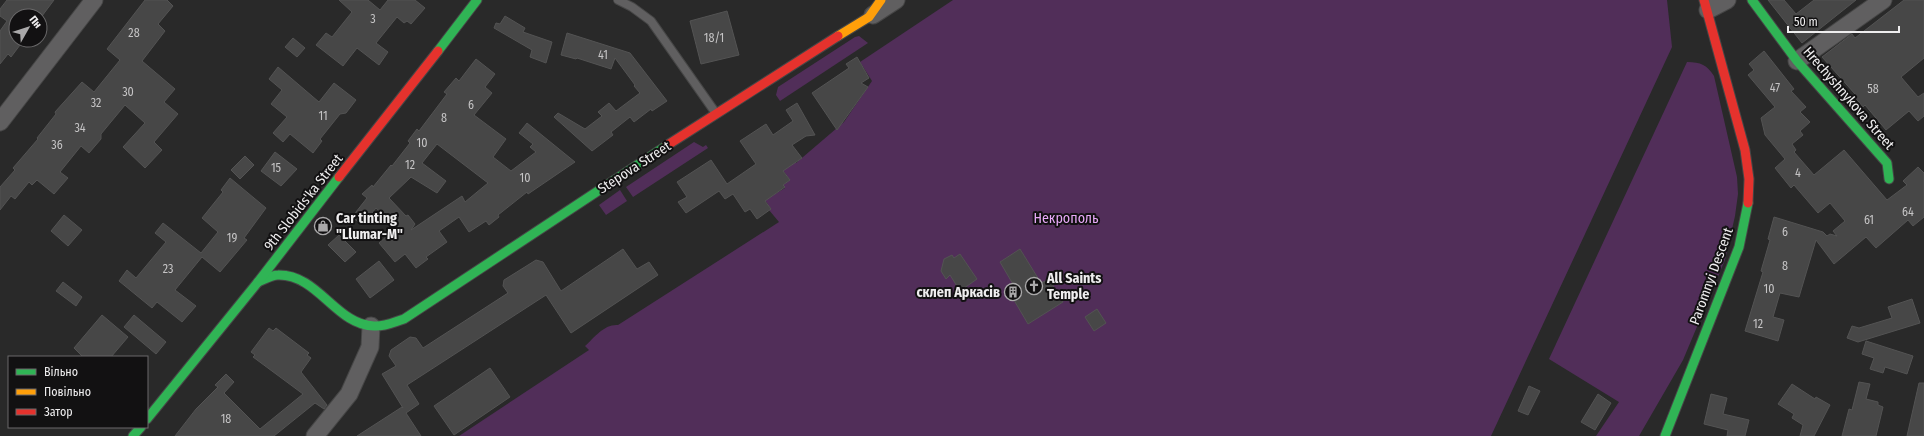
<svg xmlns="http://www.w3.org/2000/svg" width="1924" height="436" font-family="'Fira Sans Condensed',sans-serif">
  <style>
    .green { fill: #512e59 }
    .building { fill: #474747; stroke: #535353; fill-rule: evenodd }
    .lines { fill: none; stroke-linecap: round; stroke-linejoin: round }
    .lane-casing { stroke: #464646; stroke-width: 10 }
    .street-casing { stroke: #464646; stroke-width: 19 }
    .fast-casing { stroke: #464646; stroke-width: 11 }
    .slow-casing { stroke: #464646; stroke-width: 11 }
    .jam-casing { stroke: #464646; stroke-width: 11 }
    .lane { stroke: #605f60; stroke-width: 8 }
    .street { stroke: #605f60; stroke-width: 17 }
    .fast { stroke: #30b455; stroke-width: 9 }
    .slow { stroke: #ff9f0a; stroke-width: 9 }
    .jam { stroke: #e5322d; stroke-width: 9 }
    .labels { text-anchor: middle; stroke-width: 4; stroke-linejoin: round; paint-order: stroke }
    .number-label { font-size: 12px; fill: #c5c4c5 }
    .street-label { font-size: 14px; fill: #efeeef; stroke: #121112 }
    .poi-label { font-size: 14px; font-weight: bold; fill: #efeeef; stroke: #121112; text-anchor: start }
    .park-label { font-size: 14px; fill: #e8a9f8; stroke: #121112 }
  </style>
  <rect width="100%" height="100%" fill="#292929"/>
  <g class="green">
    <path d="M953,0H1667L1672,47L1491,436H459L589,350L585,346C595,337 604,324 618,325L779,222L769,210L771,209L765,200L785,188L783,185L790,180L774,158L796,163L844,122L872,81L860,62Z"/>
    <path d="M859,36L868,43L780,101L776,95L778,87L855,37Z"/>
    <path d="M1687,62C1701,62 1707,65 1714,76L1737,177L1738,194L1735,216L1725,260L1683,360L1639,436H1596L1619,402L1549,359Z"/>
    <path d="M694,142L703,147L706,145L708,148L633,197L626,187Z"/>
    <path d="M620,190L627,201L606,215L599,205Z"/>
  </g>
  <g class="building">
    <path d="M7,0H54L42,16H16V42L20,45L11,57L8,54L0,64V31L7,21L0,16V9Z"/>
    <path d="M145,0H167L173,6L158,24L165,31L142,61L175,89L164,102L178,114L154,142L162,150L145,168L123,147L145,123L125,105L101,134V139L89,153L81,146L60,172L68,178L54,194L37,180L32,185L29,182L15,199L11,196L0,210V187L15,170L13,168L38,139L37,138L56,114L55,112L82,82L94,92L120,60L107,49Z"/>
    <path d="M339,0H368L380,10L388,0H415L425,8L411,24L407,21L404,23L397,17L376,43L388,52L379,65L357,48L343,66L316,45L326,33L332,37L352,12Z"/>
    <path d="M1768,0H1784L1796,14L1814,0H1856L1802,43Z"/>
    <path d="M1904,0H1924V58L1901,77L1918,97L1924,93V116L1918,121L1909,111L1886,130L1865,105L1863,107L1853,95L1855,94L1822,57L1852,34L1855,38Z"/>
    <path d="M727,11L739,55L701,64L690,21Z"/>
    <path d="M505,16L525,28L523,32L552,42L546,63L530,57L532,50L494,28L496,23L500,24Z"/>
    <path d="M567,33L630,53L667,101L652,111L651,109L634,122L630,117L611,132L613,135L592,151L554,117L558,113L585,129L602,116L598,112L609,103L616,111L640,93L634,86L635,85L615,58L611,69L577,58L576,59L561,55Z"/>
    <path d="M293,38L305,48L297,57L285,47Z"/>
    <path d="M1764,51L1794,89L1791,91L1806,107L1800,112L1810,122L1800,131L1803,135L1792,144L1796,150L1794,152L1814,175L1844,150L1887,200L1907,185L1903,181L1918,167L1924,173V217L1913,226L1908,220L1876,248L1866,237L1834,264L1816,240L1799,297L1780,293L1773,317L1784,320L1778,341L1745,331L1763,272L1761,271L1770,240L1768,239L1774,217L1823,232L1827,236L1830,234L1837,236L1833,231L1845,221L1830,203L1818,213L1794,185L1791,188L1775,168L1785,159L1765,135L1761,118L1775,107L1748,75L1754,70L1749,64Z"/>
    <path d="M857,57L869,78L861,83L868,87L837,130L812,93L849,68L846,64Z"/>
    <path d="M476,59L495,74L485,87L492,93L474,115L506,139L493,157L511,171L536,152L530,147L533,144L519,133L527,123L575,162L528,194L527,192L498,215L499,217L489,225L486,221L469,232L459,217L439,231L447,242L426,257L428,259L416,268L405,254L395,262L379,243L395,229L376,208L362,225L352,217L367,198L362,194L372,185L373,187L391,165L392,166L410,143L408,141L417,129L419,131L447,94L444,92L456,78L459,81ZM437,144L488,183L465,202L462,196L411,230L415,224L408,215L406,216L389,198L411,177L437,193L446,181L422,163Z"/>
    <path d="M278,67L319,102L334,83L356,100L346,113L340,114L320,139L322,141L313,153L290,134L283,142L273,133L287,117L271,104L282,90L269,79Z"/>
    <path d="M797,103L815,135L806,136L792,145L802,158L783,171L790,180L783,185L785,187L765,201L771,209L757,219L750,209L745,212L733,194L725,199L719,191L686,213L678,202L687,197L677,182L711,160L727,184L756,164L740,141L766,124L773,135L793,121L786,110Z"/>
    <path d="M275,152L297,169L281,186L261,171Z"/>
    <path d="M245,156L254,165L240,179L231,170Z"/>
    <path d="M230,178L266,208L244,238L247,240L220,272L202,257L175,290L196,306L182,322L157,302L152,308L119,281L127,270L136,278L166,242L155,233L163,223L201,253L218,232L202,218L223,192L221,190Z"/>
    <path d="M64,215L82,230L68,246L51,231Z"/>
    <path d="M339,235L356,252L345,262L328,245Z"/>
    <path d="M623,249L637,269L649,262L658,275L571,333L546,295L407,385L419,404L406,413L421,436H357L402,407L403,408L382,374L396,366L389,356L391,350L410,337L416,338L423,348L508,293L503,286L504,280L536,260L543,262L561,291Z"/>
    <path d="M1020,249L1041,283L1049,279L1063,302L1028,324L1008,290L1014,286L1000,262Z"/>
    <path d="M960,254L977,279L960,291L950,275L946,279L941,271L944,259L952,255L954,258Z"/>
    <path d="M379,261L394,280L370,298L356,279Z"/>
    <path d="M63,282L82,297L76,306L56,291Z"/>
    <path d="M1912,299L1920,323L1858,342L1847,338L1852,326L1859,328L1892,318L1888,307Z"/>
    <path d="M1097,309L1106,323L1094,331L1085,317Z"/>
    <path d="M102,315L128,337L111,357H83L74,348Z"/>
    <path d="M134,315L166,342L156,354L124,327Z"/>
    <path d="M269,328L273,331L276,328L309,353L307,355L311,358L301,372L327,405L324,409L315,403L274,436H175L196,409L218,387L215,385L226,374L234,382L224,393L260,429L303,394L253,357L255,355L251,352Z"/>
    <path d="M1866,341L1913,356L1907,374L1885,367L1883,373L1870,369L1874,358L1862,354Z"/>
    <path d="M490,368L510,397L454,435L434,406Z"/>
    <path d="M1859,382L1870,384L1866,399L1878,402V405L1883,407L1876,436H1842L1849,409L1852,410Z"/>
    <path d="M1919,383H1924V436H1907Z"/>
    <path d="M1792,384L1815,399L1816,397L1830,405L1814,436H1800L1803,425L1792,418L1794,414L1778,404Z"/>
    <path d="M1529,386L1540,391L1528,415L1518,411Z"/>
    <path d="M1598,394L1611,403L1595,430L1581,422Z"/>
    <path d="M1711,394L1727,398L1723,414L1749,420L1745,436H1727L1728,430L1704,424Z"/>
  </g>
  <g class="lines">
    <g class="lane-casing">
      <path id="lane" d="M618,0L632,7L651,21L715,112"/>
    </g>
    <g class="street-casing">
      <g id="street">
        <path d="M1708,10L1727,0"/>
        <path d="M873,15L896,0"/>
        <path d="M1797,61L1883,0"/>
        <path d="M0,122L94,0"/>
        <path d="M315,436L349,394L370,347L371,326"/>
      </g>
    </g>
    <g class="fast-casing">
      <g id="fast">
        <path d="M1752,0L1797,61L1887,163L1889,179"/>
        <path d="M438,51L477,0"/>
        <path d="M258,282C264,280 271,275 278,275C318,274 336,325 374,326C384,327 394,322 404,319L666,146"/>
        <path d="M147,419L258,282L339,177"/>
        <path d="M133,436L141,427"/>
        <path d="M1665,436L1739,247L1748,203"/>
      </g>
    </g>
    <g class="slow-casing">
      <path id="slow" d="M838,36L869,17L881,0"/>
    </g>
    <g class="jam-casing">
      <g id="jam">
        <path d="M1704,0L1745,150L1749,179L1748,203"/>
        <path d="M666,146L838,36"/>
        <path d="M339,177L438,51"/>
      </g>
    </g>
    <use href="#lane" class="lane"/>
    <use href="#street" class="street"/>
    <use href="#fast" class="fast"/>
    <use href="#slow" class="slow"/>
    <use href="#jam" class="jam"/>
  </g>
  <defs>
    <g id="shop-ring" transform="scale(0.9)"><circle r="9.5" fill="#121112" stroke="#aaa9aa" stroke-width="1.5"/><path d="M-5-2.5h2.3a2.7 3.5 0 0 1 5.4 0H5L5.5 6h-11ZM-1.5-2.5h3a1.5 2.3 0 0 0-3 0Z" fill="#aaa9aa"/></g>
    <g id="church-ring" transform="scale(0.9)"><circle r="9.5" fill="#121112" stroke="#aaa9aa" stroke-width="1.5"/><path d="M-1.2-6h2.4v3.5h3.3v2.4h-3.3V6h-2.4V-.1h-3.3v-2.4h3.3Z" fill="#aaa9aa"/></g>
    <g id="building-ring" transform="scale(0.9)"><circle r="9.5" fill="#121112" stroke="#aaa9aa" stroke-width="1.5"/><path d="M-4-6H4V6H1V3H-1V6H-4ZM-2.5-4.3h1.7v1.8h-1.7ZM.8-4.3h1.7v1.8H.8ZM-2.5-1h1.7V.8h-1.7ZM.8-1h1.7V.8H.8Z" fill="#aaa9aa"/></g>
  </defs>
  <g fill-rule="evenodd">
    <use href="#shop-ring" x="323" y="226"/>
    <use href="#church-ring" x="1034" y="286"/>
    <use href="#building-ring" x="1013" y="292"/>
  </g>
  <g class="labels">
    <g class="number-label">
      <text x="373" y="23">3</text>
      <text x="134" y="37">28</text>
      <text x="714" y="42">18/1</text>
      <text x="603" y="59">41</text>
      <text x="1775" y="92">47</text>
      <text x="1873" y="93">58</text>
      <text x="128" y="96">30</text>
      <text x="96" y="107">32</text>
      <text x="471" y="109">6</text>
      <text x="323" y="120">11</text>
      <text x="444" y="122">8</text>
      <text x="80" y="132">34</text>
      <text x="422" y="147">10</text>
      <text x="57" y="149">36</text>
      <text x="410" y="169">12</text>
      <text x="276" y="172">15</text>
      <text x="1798" y="177">4</text>
      <text x="525" y="182">10</text>
      <text x="1908" y="216">64</text>
      <text x="1869" y="224">61</text>
      <text x="1785" y="236">6</text>
      <text x="232" y="242">19</text>
      <text x="1785" y="270">8</text>
      <text x="168" y="273">23</text>
      <text x="1769" y="293">10</text>
      <text x="1758" y="328">12</text>
      <text x="226" y="423">18</text>
    </g>
    <g class="street-label">
      <text transform="translate(1849 98) rotate(49)" y="5">Hrechyshnykova Street</text>
      <text transform="translate(634 167) rotate(-33)" y="5">Stepova Street</text>
      <text transform="translate(303 202) rotate(-52)" y="5">9th Slobids'ka Street</text>
      <text transform="translate(1711 276) rotate(-70)" y="5">Paromnyi Descent</text>
    </g>
    <g class="poi-label">
      <text x="336" y="223">Car tinting<tspan x="336" dy="16">"Llumar-M"</tspan></text>
      <text x="1047" y="283">All Saints<tspan x="1047" dy="16">Temple</tspan></text>
      <text x="1000" y="297" text-anchor="end">склеп Аркасів</text>
    </g>
    <g class="park-label">
      <text x="1066" y="223">Некрополь</text>
    </g>
  </g>
  <rect x="8" y="356" width="140" height="72" fill="#121112" stroke="#6a696a"/>
  <rect x="16" y="369" width="20" height="6" fill="#30b455" stroke="#6a696a"/>
  <text x="44" y="376" font-size="12" fill="#efeeef">Вільно</text>
  <rect x="16" y="389" width="20" height="6" fill="#ff9f0a" stroke="#6a696a"/>
  <text x="44" y="396" font-size="12" fill="#efeeef">Повільно</text>
  <rect x="16" y="409" width="20" height="6" fill="#e5322d" stroke="#6a696a"/>
  <text x="44" y="416" font-size="12" fill="#efeeef">Затор</text>
  <g transform="translate(28 28) rotate(51)"><circle r="19" fill="#121112" stroke="#6a696a"/>
  <path d="M0-3L7 15L0 10L-7 15Z" fill="#aaa9aa"/>
  <text y="-6" font-size="11" font-weight="bold" text-anchor="middle" fill="#efeeef">Пн</text>
  </g>
  <path d="M1788 26v6h111v-6" fill="none" stroke="#efeeef" stroke-width="2"/>
  <text x="1794" y="26" font-size="12" fill="#efeeef" stroke="#121112" stroke-width="3" paint-order="stroke">50 m</text>
</svg>
